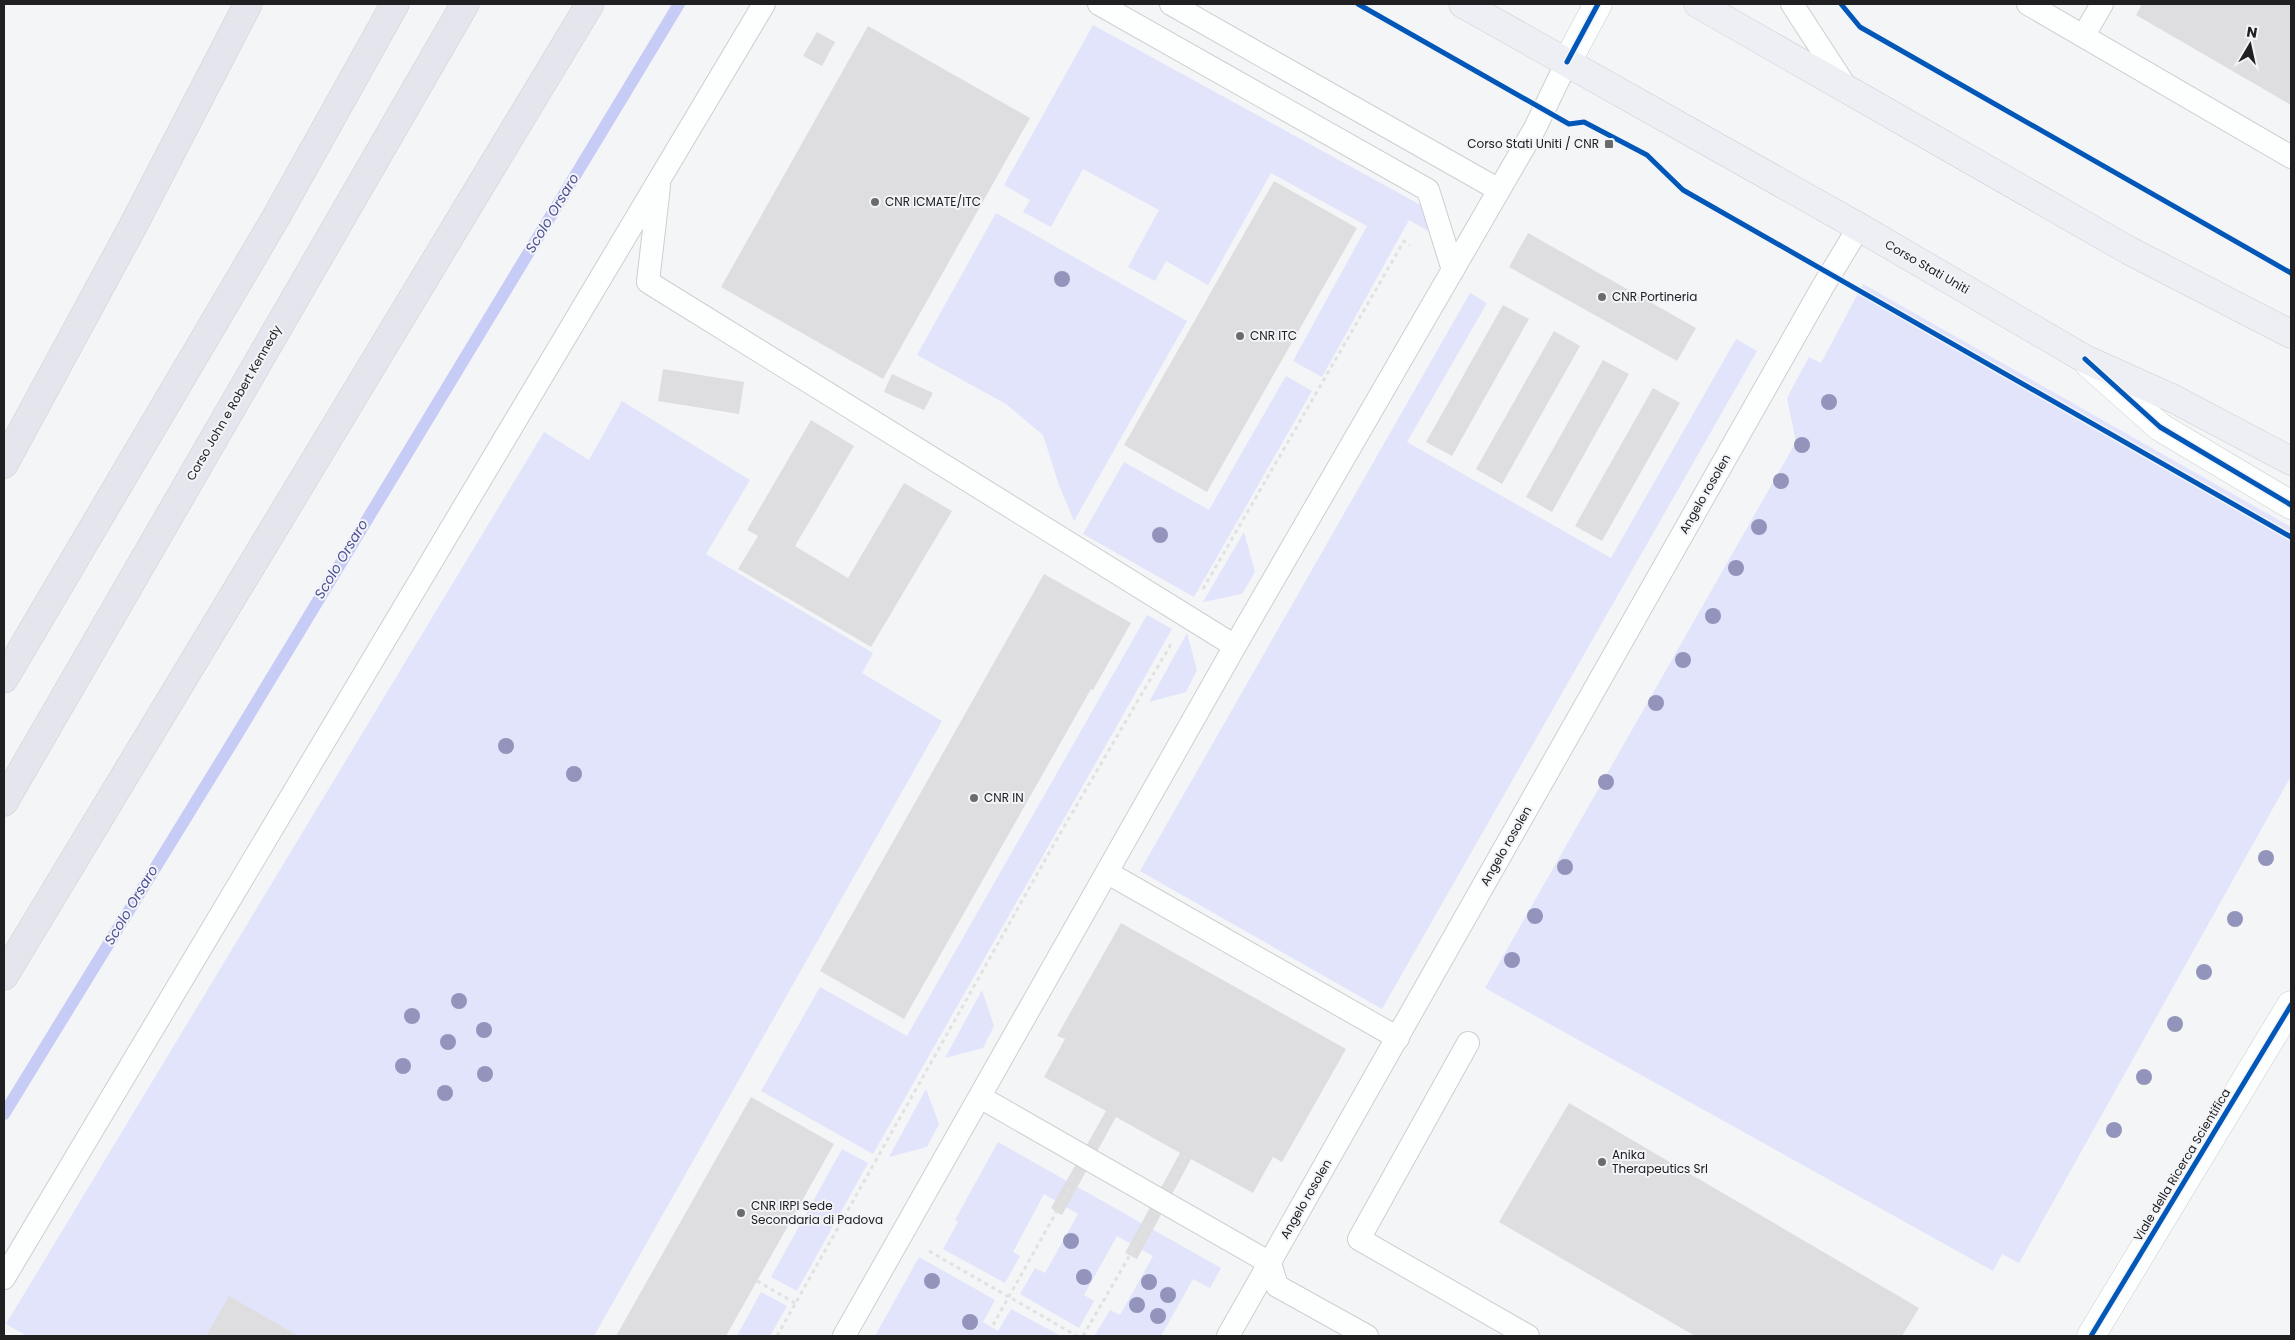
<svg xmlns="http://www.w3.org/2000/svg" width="2295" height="1340" font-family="Poppins,sans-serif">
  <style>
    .green { fill: #e1e4fb }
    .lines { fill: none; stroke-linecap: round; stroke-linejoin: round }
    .stream { stroke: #c7ccf6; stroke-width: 12 }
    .building { fill: #dedee0 }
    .lane-casing { stroke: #ceced0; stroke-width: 24 }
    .street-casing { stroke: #ceced0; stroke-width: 29 }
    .primary-casing { stroke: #ceced0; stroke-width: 29 }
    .highway-casing { stroke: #ceced0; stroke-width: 29 }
    .path { stroke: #e0e1e1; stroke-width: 3; stroke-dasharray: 4 4; stroke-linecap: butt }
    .lane { stroke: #fdfefe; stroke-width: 22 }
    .street { stroke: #fdfefe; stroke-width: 28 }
    .primary { stroke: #eeeff4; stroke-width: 28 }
    .highway { stroke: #e5e5ed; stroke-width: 28 }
    .cycleway-casing { stroke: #f3f4f8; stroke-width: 8 }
    .cycleway { stroke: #0057b8; stroke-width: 5 }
    .tree { fill: #9394bb }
    .poi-dot { fill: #6a6b6d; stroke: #f3f4f8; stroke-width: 2 }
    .labels { text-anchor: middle; stroke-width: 4; stroke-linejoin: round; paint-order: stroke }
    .poi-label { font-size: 12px; fill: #202022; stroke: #f3f4f8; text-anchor: start }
    .street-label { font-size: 12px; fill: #202022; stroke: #f3f4f8 }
    .water-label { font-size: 14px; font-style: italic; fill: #4c4d95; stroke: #f3f4f8 }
  </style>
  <rect width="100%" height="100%" fill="#f4f5f7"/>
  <g class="green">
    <path d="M1093,25L1446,219L1437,236L1409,220L1322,377L1293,361L1367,226L1271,173L1208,285L1166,261L1155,281L1128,267L1159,210L1083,169L1051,227L1023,212L1030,200L1004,185Z"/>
    <path d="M996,213L1187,321L1074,521L1059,485L1043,435L1006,404L917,355Z"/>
    <path d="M1863,284L2291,527V776L2019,1263L2002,1254L1993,1271L1485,988L1796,442L1787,398L1809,357L1821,363Z"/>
    <path d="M1470,293L1487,303L1407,442L1611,558L1736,339L1757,351L1382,1009L1140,871Z"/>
    <path d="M1286,376L1312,391L1194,597L1083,534L1124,462L1209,510Z"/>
    <path d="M622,401L750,480L706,554L873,653L862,673L942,721L594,1336H27L6,1324L544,432L589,460Z"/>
    <path d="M1244,532L1255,572L1242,594L1203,602Z"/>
    <path d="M1147,615L1172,629L873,1154L761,1091L820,987L907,1036Z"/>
    <path d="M1187,633L1197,670L1186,692L1149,702Z"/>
    <path d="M982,990L994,1026L983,1048L945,1058Z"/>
    <path d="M926,1089L939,1124L927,1147L889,1157Z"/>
    <path d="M998,1142L1221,1268L1210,1288L1193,1279L1161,1336H1098L1095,1335L1110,1310L1120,1315L1153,1256L1117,1236L1084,1295L1094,1301L1079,1328L1020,1294L1035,1268L1045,1273L1078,1214L1044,1194L1013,1252L1020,1256L1005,1283L943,1249L958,1222L955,1220Z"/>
    <path d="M842,1149L868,1163L797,1291L771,1277Z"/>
    <path d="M919,1257L995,1300L983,1322L998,1331L1011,1309L1061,1336H875Z"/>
    <path d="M761,1292L787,1306L770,1336H737Z"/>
  </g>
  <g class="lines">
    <path class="stream" d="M4,1114L235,738L679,4"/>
  </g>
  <g class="building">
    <path d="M2142,4H2291V105L2136,15Z"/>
    <path d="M868,26L1030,118L883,379L721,287Z"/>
    <path d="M817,32L835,42L822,66L803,56Z"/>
    <path d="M1274,181L1357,228L1207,492L1124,445Z"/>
    <path d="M1528,233L1696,328L1677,361L1509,267Z"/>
    <path d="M1503,305L1529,319L1452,456L1426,442Z"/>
    <path d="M1554,331L1580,346L1502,484L1476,469Z"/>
    <path d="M1603,360L1629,374L1552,512L1526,497Z"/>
    <path d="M663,369L744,382L739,414L658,401Z"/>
    <path d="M892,374L933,393L924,410L884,392Z"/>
    <path d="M1653,388L1680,403L1602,541L1575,526Z"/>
    <path d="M811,420L854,446L795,546L848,578L904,483L952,511L871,647L738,569L758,536L747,530Z"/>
    <path d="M1044,574L1131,623L1093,690L1091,689L904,1019L820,971Z"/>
    <path d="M1121,923L1346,1049L1282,1162L1273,1157L1253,1193L1191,1159L1137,1259L1125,1253L1180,1153L1116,1117L1062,1215L1056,1212L1051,1208L1106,1111L1044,1077L1065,1039L1057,1036Z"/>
    <path d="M751,1097L834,1144L726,1336H616Z"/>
    <path d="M1569,1103L1919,1308L1902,1336H1695L1499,1222Z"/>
    <path d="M229,1296L298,1336H206Z"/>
  </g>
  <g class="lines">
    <g class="lane-casing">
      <g id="lane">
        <path d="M1099,4L1428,190L1453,270"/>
        <path d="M1171,4L1499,190"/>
        <path d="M1792,4L1848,90"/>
        <path d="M2028,4L2291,157"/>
        <path d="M2084,35L2102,4"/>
        <path d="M659,186L648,282L1235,646"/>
        <path d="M1108,873L1398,1038"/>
        <path d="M1468,1043L1359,1239L1528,1336"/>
        <path d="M980,1097L1270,1263L1277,1286L1367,1336"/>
        <path d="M4,1278L764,4"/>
        <path d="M844,1336L1235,646L1535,128L1567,62"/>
        <path d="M1228,1336L1822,288L1859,227"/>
      </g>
    </g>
    <g class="street-casing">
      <g id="street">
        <path d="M1567,62L1598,4"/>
        <path d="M2089,364L2160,427L2291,505"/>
        <path d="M2091,1336L2291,1005"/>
      </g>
    </g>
    <g class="primary-casing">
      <g id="primary">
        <path d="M1463,4L1859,227L2085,359L2174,399L2291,461"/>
        <path d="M1698,4L2128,250L2291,334"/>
      </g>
    </g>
    <g class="highway-casing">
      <g id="highway">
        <path d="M4,464L133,226L248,4"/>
        <path d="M4,679L275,219L395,4"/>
        <path d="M4,802L465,4"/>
        <path d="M4,976L590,4"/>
      </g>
    </g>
    <g class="path">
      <path d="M1203,589L1404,241L1410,245"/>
      <path d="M1103,1130L1111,1115"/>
      <path d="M1177,1173L1186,1156"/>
      <path d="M929,1251L1077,1336"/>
      <path d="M757,1281L795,1303"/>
      <path d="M993,1325L1071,1186"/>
      <path d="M777,1336L1054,844L1171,644"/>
      <path d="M1083,1336L1145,1229"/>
    </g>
    <use href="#lane" class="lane"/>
    <use href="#street" class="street"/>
    <use href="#primary" class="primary"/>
    <use href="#highway" class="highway"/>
    <g class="cycleway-casing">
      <g id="cycleway">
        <path d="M1358,4L1569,124L1584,122L1647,155L1683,190L2291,537"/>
        <path d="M1841,4L1860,27L2291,273"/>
        <path d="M1567,62L1598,4"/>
        <path d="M2085,359L2160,427L2291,505"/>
        <path d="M2091,1336L2291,1005"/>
      </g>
    </g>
    <use href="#cycleway" class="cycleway"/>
  </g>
  <g class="tree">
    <circle cx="1062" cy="279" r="8"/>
    <circle cx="1829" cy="402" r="8"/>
    <circle cx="1802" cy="445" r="8"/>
    <circle cx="1781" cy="481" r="8"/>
    <circle cx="1759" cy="527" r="8"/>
    <circle cx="1160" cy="535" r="8"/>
    <circle cx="1736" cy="568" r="8"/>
    <circle cx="1713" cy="616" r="8"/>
    <circle cx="1683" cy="660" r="8"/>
    <circle cx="1656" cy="703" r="8"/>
    <circle cx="506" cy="746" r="8"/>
    <circle cx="574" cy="774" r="8"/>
    <circle cx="1606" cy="782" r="8"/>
    <circle cx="2266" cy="858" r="8"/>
    <circle cx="1565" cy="867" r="8"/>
    <circle cx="1535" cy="916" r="8"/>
    <circle cx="2235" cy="919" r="8"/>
    <circle cx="1512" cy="960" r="8"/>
    <circle cx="2204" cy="972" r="8"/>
    <circle cx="459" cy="1001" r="8"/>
    <circle cx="412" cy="1016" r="8"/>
    <circle cx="2175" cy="1024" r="8"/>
    <circle cx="484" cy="1030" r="8"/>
    <circle cx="448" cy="1042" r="8"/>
    <circle cx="403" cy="1066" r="8"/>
    <circle cx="485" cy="1074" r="8"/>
    <circle cx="2144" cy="1077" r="8"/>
    <circle cx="445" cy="1093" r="8"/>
    <circle cx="2114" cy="1130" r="8"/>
    <circle cx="1071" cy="1241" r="8"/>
    <circle cx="1084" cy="1277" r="8"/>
    <circle cx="932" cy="1281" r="8"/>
    <circle cx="1149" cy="1282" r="8"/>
    <circle cx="1168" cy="1295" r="8"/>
    <circle cx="1137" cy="1305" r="8"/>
    <circle cx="1158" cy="1316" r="8"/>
    <circle cx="970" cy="1322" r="8"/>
  </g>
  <g class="poi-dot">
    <rect x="1604" y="139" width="10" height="10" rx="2.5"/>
    <circle cx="875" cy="202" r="5"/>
    <circle cx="1602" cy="297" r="5"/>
    <circle cx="1240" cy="336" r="5"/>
    <circle cx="974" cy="798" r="5"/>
    <circle cx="1602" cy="1162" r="5"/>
    <circle cx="741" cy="1213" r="5"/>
  </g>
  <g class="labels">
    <g class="poi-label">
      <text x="1599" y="148" text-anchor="end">Corso Stati Uniti / CNR</text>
      <text x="885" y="206">CNR ICMATE/ITC</text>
      <text x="1612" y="301">CNR Portineria</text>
      <text x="1250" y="340">CNR ITC</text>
      <text x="984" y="802">CNR IN</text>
      <text x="1612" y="1159">Anika<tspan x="1612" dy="14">Therapeutics Srl</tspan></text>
      <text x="751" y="1210">CNR IRPI Sede<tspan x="751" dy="14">Secondaria di Padova</tspan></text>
    </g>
    <g class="street-label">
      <text transform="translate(1927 267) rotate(30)" y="4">Corso Stati Uniti</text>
      <text transform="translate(234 403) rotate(-60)" y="4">Corso John e Robert Kennedy</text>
      <text transform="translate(1705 494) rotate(-60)" y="4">Angelo rosolen</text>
      <text transform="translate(1506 846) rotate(-60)" y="4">Angelo rosolen</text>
      <text transform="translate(2182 1165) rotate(-59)" y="4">Viale della Ricerca Scientifica</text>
      <text transform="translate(1306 1199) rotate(-60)" y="4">Angelo rosolen</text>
    </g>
    <g class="water-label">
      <text transform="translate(552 213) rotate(-59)" y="5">Scolo Orsaro</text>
      <text transform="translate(341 559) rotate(-59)" y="5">Scolo Orsaro</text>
      <text transform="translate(131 905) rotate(-59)" y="5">Scolo Orsaro</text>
    </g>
  </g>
  <rect width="2295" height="1340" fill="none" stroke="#202022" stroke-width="10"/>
  <g transform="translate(2250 45) rotate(9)" stroke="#f3f4f8" stroke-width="4" paint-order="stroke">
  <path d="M0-4L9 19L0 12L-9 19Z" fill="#202022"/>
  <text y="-8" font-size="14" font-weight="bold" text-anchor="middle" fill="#202022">N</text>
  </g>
</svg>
